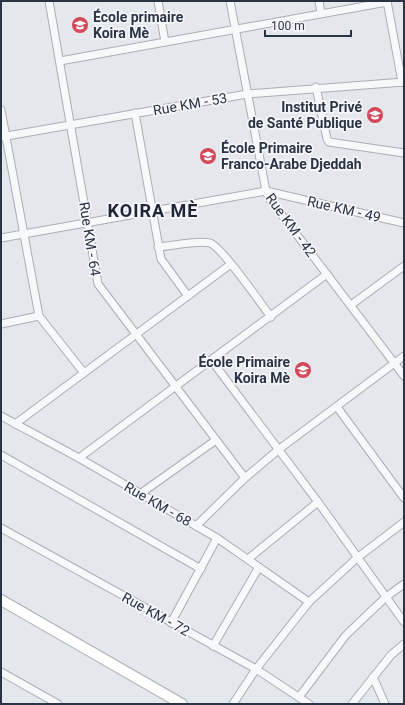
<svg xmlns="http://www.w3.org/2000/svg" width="405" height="705" font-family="Roboto,sans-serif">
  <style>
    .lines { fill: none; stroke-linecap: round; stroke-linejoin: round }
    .minor-casing { stroke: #a9aeb7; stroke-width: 9 }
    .secondary-casing { stroke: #a9aeb7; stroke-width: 12 }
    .minor { stroke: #f7f8fa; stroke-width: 7 }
    .secondary { stroke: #fff; stroke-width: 10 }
    .labels { text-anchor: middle; stroke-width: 3.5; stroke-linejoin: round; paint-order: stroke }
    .poi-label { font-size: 14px; font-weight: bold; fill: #2b3445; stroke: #f4f6f9; text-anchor: start }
    .street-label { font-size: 14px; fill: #2b3445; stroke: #f4f6f9 }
    .district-label { font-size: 18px; font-weight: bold; letter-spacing: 1px; fill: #1d2536; stroke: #f4f6f9 }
  </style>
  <rect width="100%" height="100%" fill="#e4e7ec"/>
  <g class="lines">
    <g class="minor-casing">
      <g id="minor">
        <path d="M49,1L98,284L245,478"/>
        <path d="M158,1L165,42"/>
        <path d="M230,1L266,191L269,198L404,376"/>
        <path d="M319,1L321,13"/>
        <path d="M387,1L402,82"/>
        <path d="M60,61L387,2"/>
        <path d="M316,87L327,139L329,142L404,153"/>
        <path d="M1,110L39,316L84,373"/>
        <path d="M135,113L161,259L188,296"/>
        <path d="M1,137L247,94L404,82"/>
        <path d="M1,238L266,191L404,223"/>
        <path d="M158,247C172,246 198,240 210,243C222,247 261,304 271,317"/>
        <path d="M351,305L404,266"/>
        <path d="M1,324L39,316"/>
        <path d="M212,361L318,502L404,622"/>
        <path d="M337,407L404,498"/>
        <path d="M1,416L79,458L217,538L309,602"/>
        <path d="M15,424L231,264"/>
        <path d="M1,455L201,569"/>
        <path d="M79,458L327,274"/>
        <path d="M140,494L216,440"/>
        <path d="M196,526L245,478L278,450L404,356"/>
        <path d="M1,528L256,669L309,704"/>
        <path d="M248,559L318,502"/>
        <path d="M171,623L217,538"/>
        <path d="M213,646L259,567"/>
        <path d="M1,672L58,704"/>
        <path d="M373,677L385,704"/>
        <path d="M299,697L346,635L386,597L404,584"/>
        <path d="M233,704L256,669L309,602L357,558L404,522"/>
        <path d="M352,704L391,655L404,644"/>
      </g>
    </g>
    <g class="secondary-casing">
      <path id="secondary" d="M1,600L182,704"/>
    </g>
    <use href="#minor" class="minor"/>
    <use href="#secondary" class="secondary"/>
  </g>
  <defs>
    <g id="school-disc" transform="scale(0.9)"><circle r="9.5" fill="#d1495b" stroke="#f4f6f9"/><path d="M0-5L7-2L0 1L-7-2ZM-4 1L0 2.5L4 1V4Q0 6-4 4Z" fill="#fff"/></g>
    <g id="university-disc" transform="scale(0.9)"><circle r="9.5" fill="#d1495b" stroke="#f4f6f9"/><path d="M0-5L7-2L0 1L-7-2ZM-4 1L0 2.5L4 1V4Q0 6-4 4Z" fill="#fff"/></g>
  </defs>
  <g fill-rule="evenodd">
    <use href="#school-disc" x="80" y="25"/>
    <use href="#university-disc" x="375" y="115"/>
    <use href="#school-disc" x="208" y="156"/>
    <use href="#school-disc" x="303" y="370"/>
  </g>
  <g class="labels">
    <g class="poi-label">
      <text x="93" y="22">École primaire<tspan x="93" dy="16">Koira Mè</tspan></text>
      <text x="362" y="112" text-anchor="end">Institut Privé<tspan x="362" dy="16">de Santé Publique</tspan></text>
      <text x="221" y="153">École Primaire<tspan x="221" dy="16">Franco-Arabe Djeddah</tspan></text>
      <text x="290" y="367" text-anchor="end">École Primaire<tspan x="290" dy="16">Koira Mè</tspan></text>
    </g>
    <g class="street-label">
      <text transform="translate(190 104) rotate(-10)" y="5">Rue KM - 53</text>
      <text transform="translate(344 209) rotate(13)" y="5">Rue KM - 49</text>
      <text transform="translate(291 225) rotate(54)" y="5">Rue KM - 42</text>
      <text transform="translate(90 239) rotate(81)" y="5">Rue KM - 64</text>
      <text transform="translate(158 504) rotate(30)" y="5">Rue KM - 68</text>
      <text transform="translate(156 614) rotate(29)" y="5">Rue KM - 72</text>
    </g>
    <g class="district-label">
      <text x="153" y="217">KOIRA MÈ</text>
    </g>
  </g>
  <rect width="405" height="705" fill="none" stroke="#2b3445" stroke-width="4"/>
  <path d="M265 30v6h86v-6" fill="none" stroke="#2b3445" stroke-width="2"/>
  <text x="271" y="30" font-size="12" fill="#2b3445" stroke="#f4f6f9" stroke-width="3" paint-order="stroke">100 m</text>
</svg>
